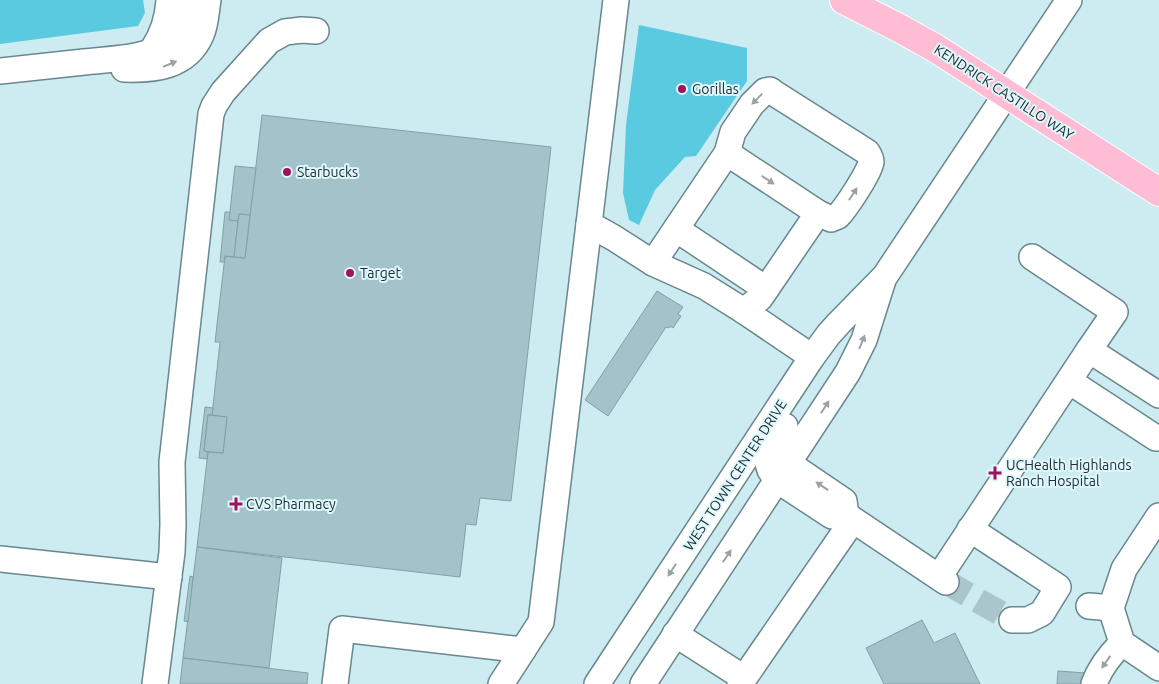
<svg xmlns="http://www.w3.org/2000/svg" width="1159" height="684" font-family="Ubuntu,sans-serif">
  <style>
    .water { fill: #59cadf }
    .building { fill: #a3c2c9; stroke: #82a0a7 }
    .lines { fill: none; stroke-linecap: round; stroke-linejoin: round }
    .minor-tunnel { stroke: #aac6cb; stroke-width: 25; stroke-dasharray: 25 12; stroke-linecap: butt }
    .minor-casing { stroke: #69878d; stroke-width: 28 }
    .major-casing { stroke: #fff; stroke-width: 30 }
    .minor { stroke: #fff; stroke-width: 25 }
    .major { stroke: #febcd5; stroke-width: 28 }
    .oneway { fill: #9ca1a2 }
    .poi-dot { fill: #a0125c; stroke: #def8fd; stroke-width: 2 }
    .labels { text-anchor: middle; stroke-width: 4; stroke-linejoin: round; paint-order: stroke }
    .poi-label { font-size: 14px; fill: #222f31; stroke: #def8fd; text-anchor: start }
    .street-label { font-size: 14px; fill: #222f31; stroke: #def8fd }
  </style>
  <rect width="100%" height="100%" fill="#ccecf2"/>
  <g class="water">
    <path d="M0,0H143L145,13L138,26L0,44Z"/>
    <path d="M639,25L747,48V81L696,156L685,157L655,190L639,225L629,220L623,193L626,125Z"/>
  </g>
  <g class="building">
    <path d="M262,115L551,147L511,501L480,498L476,525L466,524L460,577L197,547L208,452L223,453L227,417L212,415L220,342H215L225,256L245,258Z"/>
    <path d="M235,166L256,168L250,215L239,214L238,221L229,220Z"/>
    <path d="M225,212H230L229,220L238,221L234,257L225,256L224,262H220Z"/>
    <path d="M239,214L250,215L245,258L234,257Z"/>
    <path d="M657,291L683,307L678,314L681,316L673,328L670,326L669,328L666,327L608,416L585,400Z"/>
    <path d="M205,407L213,408L212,415H208L204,451L208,452L207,459L199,458Z"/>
    <path d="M208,415L227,417L223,453L204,451Z"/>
    <path d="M197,547L282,558L269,668L183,658Z"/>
    <path d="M190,576L193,577L188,622L184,621Z"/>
    <path d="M922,620L934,643L955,633L980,684H884L866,648Z"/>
    <path d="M183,658L308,673L307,684H180Z"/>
    <path d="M1058,671L1086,673L1085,684H1057Z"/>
  </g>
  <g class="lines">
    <path class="minor-tunnel" d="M946,582L1012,620"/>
    <g class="minor-casing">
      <g id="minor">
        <path d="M153,49C163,34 168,18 169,0"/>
        <path d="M124,69C155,70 187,67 201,35C206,24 206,11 208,0"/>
        <path d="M0,71C28,68 56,65 84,62C109,59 148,59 169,43C182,33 188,16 190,0"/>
        <path d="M589,224L614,238L653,263L704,286L744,311L812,357"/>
        <path d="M676,229L766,289"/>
        <path d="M1032,257L1115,312L1089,350"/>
        <path d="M653,263L727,153L733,132L752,104L765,91L770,90L774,93L867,152C869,155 871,158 871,162C869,173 846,208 838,216C836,217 833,218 831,219L818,213L727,153"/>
        <path d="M744,311L760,298L818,213"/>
        <path d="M1069,381L1156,438"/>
        <path d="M785,426L770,450L767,460L770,470L777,480L832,516L846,515L946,582"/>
        <path d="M788,463L844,501L846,515"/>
        <path d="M1159,516L1124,569L1111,608L1122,643L1159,668"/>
        <path d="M970,529L1058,587L1042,613L1028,620H1012"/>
        <path d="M0,559L169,577"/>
        <path d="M939,577L1089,350L1159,395"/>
        <path d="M1089,606L1111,608"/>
        <path d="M675,634L744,678"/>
        <path d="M155,684L172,552L173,524L172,462L211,114L214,106L223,92L269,41L285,32L302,30L316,31"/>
        <path d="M335,684L342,629L523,650"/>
        <path d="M501,684L541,622L616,0"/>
        <path d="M597,684L812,357L829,334L839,323L885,276L1069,0"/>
        <path d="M643,684L848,372L864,340L883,280"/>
        <path d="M740,684L853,520"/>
        <path d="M1094,684C1100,667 1110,655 1122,643"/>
      </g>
    </g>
    <g class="major-casing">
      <path id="major" d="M844,0L899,28L935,48L1159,192"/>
    </g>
    <use href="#minor" class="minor"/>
    <use href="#major" class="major"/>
  </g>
  <defs><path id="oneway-solid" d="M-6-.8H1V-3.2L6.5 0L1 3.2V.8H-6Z" transform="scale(1.25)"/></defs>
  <g class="oneway">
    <use href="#oneway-solid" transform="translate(170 64) rotate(-23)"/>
    <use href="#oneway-solid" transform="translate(757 99) rotate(134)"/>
    <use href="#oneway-solid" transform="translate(768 180) rotate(33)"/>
    <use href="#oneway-solid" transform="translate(853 194) rotate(-57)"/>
    <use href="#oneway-solid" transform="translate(862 342) rotate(-68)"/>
    <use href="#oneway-solid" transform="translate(825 407) rotate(-57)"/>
    <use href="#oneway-solid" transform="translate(822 486) rotate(-146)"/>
    <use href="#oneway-solid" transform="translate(727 556) rotate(-56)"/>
    <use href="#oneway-solid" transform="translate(672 570) rotate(123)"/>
    <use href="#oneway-solid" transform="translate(1106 662) rotate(125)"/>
  </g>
  <g class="poi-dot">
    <circle cx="682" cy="89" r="5"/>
    <circle cx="287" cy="172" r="5"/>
    <circle cx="350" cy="273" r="5"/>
    <path d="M992.5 465.5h5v5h5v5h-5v5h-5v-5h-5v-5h5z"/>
    <path d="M233.5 496.5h5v5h5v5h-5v5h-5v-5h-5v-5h5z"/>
  </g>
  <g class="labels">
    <g class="poi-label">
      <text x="692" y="94">Gorillas</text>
      <text x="297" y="177">Starbucks</text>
      <text x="360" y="278">Target</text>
      <text x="1006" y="470">UCHealth Highlands<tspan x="1006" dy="16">Ranch Hospital</tspan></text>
      <text x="246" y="509">CVS Pharmacy</text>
    </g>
    <g class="street-label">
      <text transform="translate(1004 92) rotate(33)" y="5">KENDRICK CASTILLO WAY</text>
      <text transform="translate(735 475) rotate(-57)" y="5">WEST TOWN CENTER DRIVE</text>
    </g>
  </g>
</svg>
